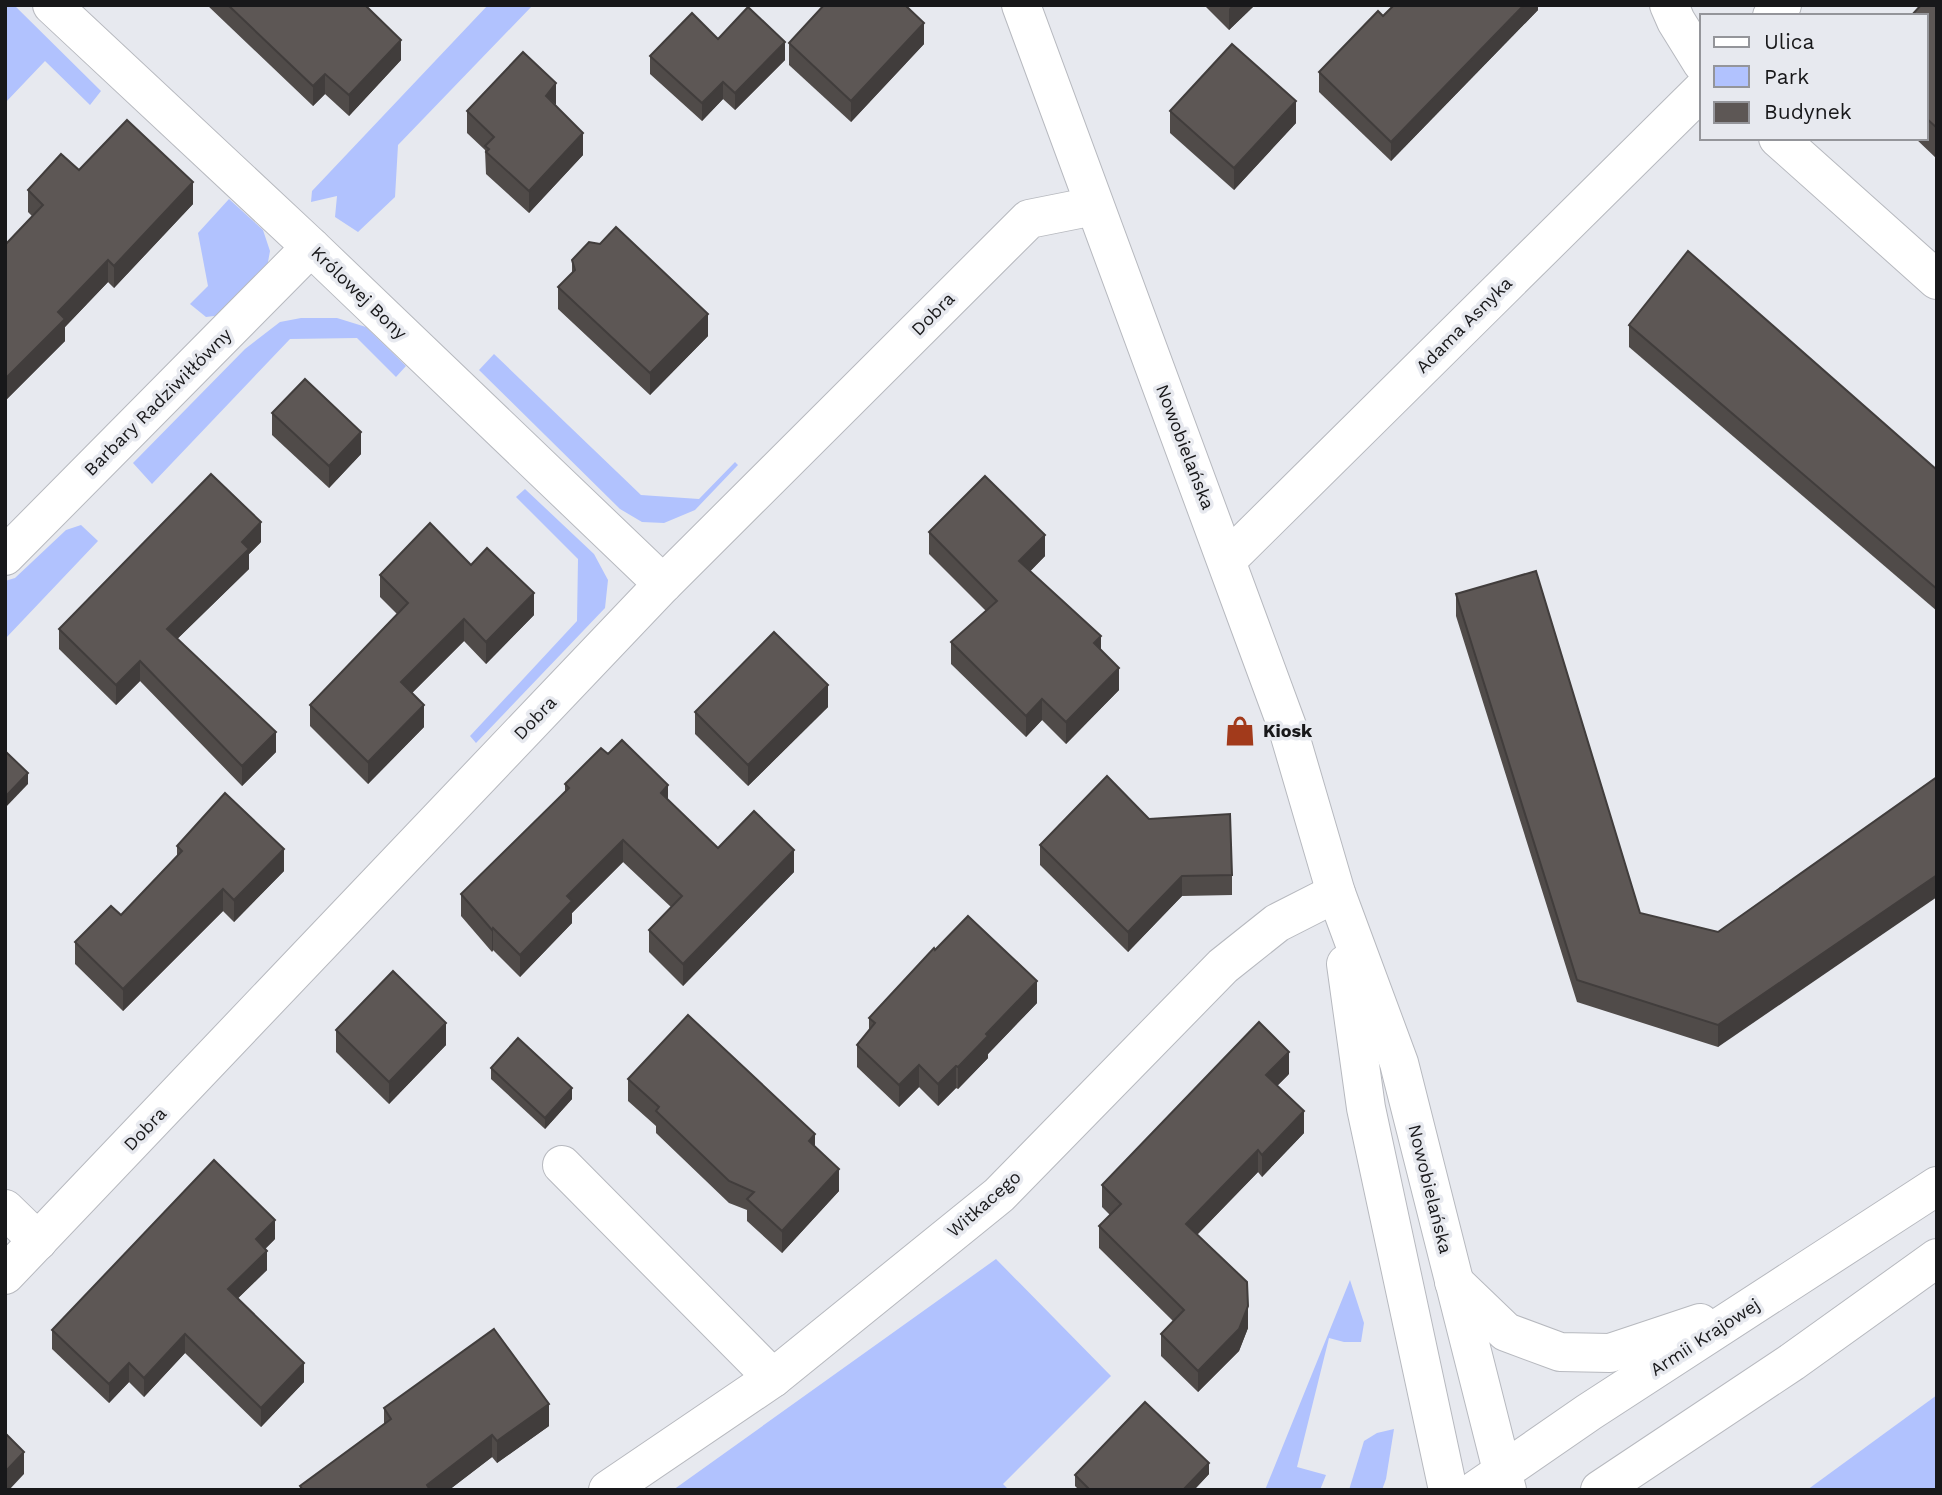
<svg xmlns="http://www.w3.org/2000/svg" width="1942" height="1495" font-family="'Work Sans',sans-serif">
  <style>
    .green { fill: #b1c2fe }
    .lines { fill: none; stroke-linecap: round; stroke-linejoin: round }
    .street-casing { stroke: #b7b9bf; stroke-width: 40 }
    .secondary-casing { stroke: #b7b9bf; stroke-width: 40 }
    .street { stroke: #fff; stroke-width: 38 }
    .secondary { stroke: #fff; stroke-width: 38 }
    .wall { fill: #504b49 }
    .shaded-wall { fill: #413d3c }
    .building { fill: #5d5755; stroke: #413d3c; stroke-width: 2 }
    .labels { text-anchor: middle; stroke-width: 7; stroke-linejoin: round; paint-order: stroke }
    .street-label { font-size: 18px; fill: #18181a; stroke: #e7e9ef }
    .poi-label { font-size: 18px; font-weight: bold; fill: #18181a; stroke: #e7e9ef; text-anchor: start }
  </style>
  <rect width="100%" height="100%" fill="#e7e9ef"/>
  <g class="green">
    <path d="M5,5H14L101,91L90,105L45,61L5,103Z"/>
    <path d="M488,5H533L398,145L395,197L358,232L335,217L337,196L311,202L312,191Z"/>
    <path d="M229,199L263,230L270,251L266,273L230,314L206,317L190,304L208,286L198,233Z"/>
    <path d="M301,318H337L366,327L406,366L396,377L357,338L290,339L152,484L133,463L245,349L280,322Z"/>
    <path d="M494,354L641,495L699,499L735,462L738,465L695,510L664,523L642,522L620,509L479,370Z"/>
    <path d="M525,489L594,554L608,580L605,608L476,743L470,736L577,621L578,559L516,497Z"/>
    <path d="M81,525L98,541L5,639V581L15,578L66,530Z"/>
    <path d="M996,1259L1111,1376L1003,1484L1009,1490H673Z"/>
    <path d="M1350,1280L1364,1323L1361,1342H1344L1329,1338L1297,1467L1326,1475L1320,1490H1265Z"/>
    <path d="M1937,1395V1490H1807Z"/>
    <path d="M1394,1429L1386,1479L1382,1490H1349L1364,1441L1377,1433Z"/>
  </g>
  <g class="lines">
    <g class="street-casing">
      <g id="street">
        <path d="M52,5L311,247L663,584"/>
        <path d="M1669,5L1676,21L1702,63"/>
        <path d="M1772,16L1782,5"/>
        <path d="M1778,138L1937,280"/>
        <path d="M5,556L311,247"/>
        <path d="M1227,560L1702,90"/>
        <path d="M562,1165L773,1378"/>
        <path d="M5,1209L38,1241"/>
        <path d="M5,1275L663,584L1029,219L1094,206"/>
        <path d="M608,1490L773,1378L999,1195L1223,966L1277,923L1336,893"/>
      </g>
    </g>
    <g class="secondary-casing">
      <g id="secondary">
        <path d="M1021,5L1288,729L1336,893L1399,1063L1507,1490"/>
        <path d="M1346,964L1366,1108L1448,1490"/>
        <path d="M1454,1282L1506,1332L1560,1352L1610,1353L1700,1323"/>
        <path d="M1476,1490L1589,1412L1937,1186"/>
        <path d="M1600,1490L1792,1362L1937,1258"/>
      </g>
    </g>
    <use href="#street" class="street"/>
    <use href="#secondary" class="secondary"/>
  </g>
  <g class="wall">
    <path d="M207,5H365L401,60L349,116L325,94L313,106Z"/>
    <path d="M1204,5H1255L1229,30Z"/>
    <path d="M1538,5V10L1391,161L1319,92V72Z"/>
    <path d="M1937,5V159L1915,138H1926V16Z"/>
    <path d="M718,39L785,60L735,110L723,99L702,121L650,74V56Z"/>
    <path d="M789,43L924,44L851,122L789,65Z"/>
    <path d="M555,106L583,155L529,213L486,174L485,150L467,133V111Z"/>
    <path d="M1170,111L1296,123L1234,190L1170,133Z"/>
    <path d="M79,170L193,204L114,288L108,282L65,327V341L5,401V245L33,217L28,212V190Z"/>
    <path d="M600,244L708,336L650,395L558,309V287L572,273V260Z"/>
    <path d="M1629,325L1937,470V611L1629,347Z"/>
    <path d="M272,413L361,454L329,488L272,435Z"/>
    <path d="M929,532L1045,556L1030,571L1101,650L1119,690L1066,744L1042,720L1026,737L951,664V642L986,611L929,554Z"/>
    <path d="M261,542L249,554V569L177,639L276,752L242,786L140,681L116,705L59,649V629Z"/>
    <path d="M471,565L534,615L486,664L464,641L412,693L424,727L368,784L310,726V705L397,614L380,597V575Z"/>
    <path d="M1456,594L1640,913L1718,932L1937,777L1718,1047L1577,1002L1456,616Z"/>
    <path d="M828,707L748,786L695,734V712Z"/>
    <path d="M608,754L668,801L718,848L794,872L683,986L649,952V930L671,907L623,862L572,913V923L520,977L493,950L492,952L461,916V894L565,792V784Z"/>
    <path d="M1149,819L1232,875V895L1182,896L1128,952L1040,865V845Z"/>
    <path d="M177,846L284,871L234,922L223,911L123,1011L75,964V942L121,915L177,856Z"/>
    <path d="M1037,1003L988,1054V1058L958,1089L956,1088L938,1106L919,1087L899,1107L857,1067V1045L869,1030V1018Z"/>
    <path d="M336,1030L446,1045L389,1104L336,1052Z"/>
    <path d="M491,1068L572,1099L545,1129L491,1079Z"/>
    <path d="M1289,1074L1277,1086L1304,1133L1262,1177L1258,1172L1197,1235L1248,1328L1239,1351L1198,1392L1161,1356V1334L1173,1321L1099,1248V1226L1110,1215L1102,1207V1185Z"/>
    <path d="M628,1079L815,1147L839,1191L782,1253L747,1221V1210L729,1203L656,1133V1126L628,1101Z"/>
    <path d="M275,1239L265,1249L267,1270L238,1298L304,1382L261,1427L185,1353L144,1397L129,1382L109,1403L52,1349V1330Z"/>
    <path d="M384,1408L549,1426L497,1463L492,1457L449,1490H300V1486L384,1424Z"/>
    <path d="M1209,1474L1194,1490H1079L1075,1486V1475Z"/>
  </g>
  <g class="shaded-wall">
    <path d="M1232,5H1255L1229,30V9Z"/>
    <path d="M1524,5H1538V10L1391,161V142Z"/>
    <path d="M924,23V44L851,122V101Z"/>
    <path d="M401,40V60L349,116V95Z"/>
    <path d="M785,42V60L735,110V93Z"/>
    <path d="M325,74V94L313,106V86Z"/>
    <path d="M723,82V99L702,121V103Z"/>
    <path d="M556,83V105L546,96Z"/>
    <path d="M1296,101V123L1234,190V168Z"/>
    <path d="M583,133V155L529,213V191Z"/>
    <path d="M193,182V204L114,288V266Z"/>
    <path d="M108,260V282L65,327V341L5,401V379L58,312Z"/>
    <path d="M708,314V336L650,395V373Z"/>
    <path d="M361,432V454L329,488V466Z"/>
    <path d="M261,522V542L249,554V569L167,649V629L242,542Z"/>
    <path d="M1045,535V556L1019,583V561Z"/>
    <path d="M534,593V615L486,664V642Z"/>
    <path d="M464,619V641L401,704V682Z"/>
    <path d="M1101,636V658L1094,643Z"/>
    <path d="M140,661V681L116,705V685Z"/>
    <path d="M1119,668V690L1066,744V722Z"/>
    <path d="M828,685V707L748,786V765Z"/>
    <path d="M1042,699V720L1026,737V716Z"/>
    <path d="M424,705V727L368,784V762Z"/>
    <path d="M276,732V752L242,786V766Z"/>
    <path d="M28,773V784L5,808V797Z"/>
    <path d="M668,785V807L661,793Z"/>
    <path d="M623,840V862L572,913V923L520,977V955L567,896Z"/>
    <path d="M284,849V871L234,922V900Z"/>
    <path d="M794,850V872L683,986V964Z"/>
    <path d="M1937,875V897L1718,1047V1025Z"/>
    <path d="M1182,876V896L1128,952V932Z"/>
    <path d="M223,889V911L123,1011V989Z"/>
    <path d="M493,928V950L492,952V930Z"/>
    <path d="M1037,981V1003L988,1054V1058L958,1089V1067L986,1034Z"/>
    <path d="M446,1023V1045L389,1104V1082Z"/>
    <path d="M1289,1052V1074L1266,1097V1075Z"/>
    <path d="M919,1065V1087L899,1107V1085Z"/>
    <path d="M956,1066V1088L938,1106V1084Z"/>
    <path d="M572,1088V1099L545,1129V1118Z"/>
    <path d="M1304,1111V1133L1262,1177V1155Z"/>
    <path d="M815,1134V1156L809,1141Z"/>
    <path d="M1258,1150V1172L1186,1246V1224Z"/>
    <path d="M839,1169V1191L782,1253V1231Z"/>
    <path d="M275,1220V1239L256,1258V1239Z"/>
    <path d="M267,1251V1270L228,1308V1289Z"/>
    <path d="M1248,1306V1328L1239,1351L1198,1392V1371Z"/>
    <path d="M185,1334V1353L144,1397V1378Z"/>
    <path d="M129,1363V1382L109,1403V1384Z"/>
    <path d="M304,1363V1382L261,1427V1408Z"/>
    <path d="M549,1404V1426L497,1463V1441Z"/>
    <path d="M492,1435V1457L449,1490H427V1485Z"/>
    <path d="M24,1452V1474L9,1490H5V1472Z"/>
    <path d="M1209,1463V1474L1194,1490H1183Z"/>
  </g>
  <g class="building">
    <path d="M228,5H365L401,40L349,95L325,74L313,86Z"/>
    <path d="M824,5H905L924,23L851,101L789,43Z"/>
    <path d="M1394,5H1524L1391,142L1319,72L1378,11L1383,16Z"/>
    <path d="M1921,5H1937V128L1926,118V16H1911Z"/>
    <path d="M748,7L785,42L735,93L723,82L702,103L650,56L692,13L718,39Z"/>
    <path d="M1232,44L1296,101L1234,168L1170,111Z"/>
    <path d="M523,52L556,83L546,96L583,133L529,191L486,152L489,149L485,146L494,137L467,111Z"/>
    <path d="M127,120L193,182L114,266L108,260L58,312L65,319L5,379V245L43,205L28,190L61,154L79,170Z"/>
    <path d="M616,227L708,314L650,373L558,287L575,270L572,260L589,242L600,244Z"/>
    <path d="M1688,251L1937,470V589L1629,325Z"/>
    <path d="M305,379L361,432L329,466L272,413Z"/>
    <path d="M211,474L261,522L242,542L249,549L167,629L276,732L242,766L140,661L116,685L59,629Z"/>
    <path d="M985,476L1045,535L1019,561L1101,636L1094,643L1119,668L1066,722L1042,699L1026,716L951,642L997,601L929,532Z"/>
    <path d="M430,523L471,565L487,548L534,593L486,642L464,619L401,682L424,705L368,762L310,705L408,603L380,575Z"/>
    <path d="M1536,571L1640,913L1718,932L1937,777V875L1718,1025L1577,980L1456,594Z"/>
    <path d="M774,632L828,685L748,765L695,712Z"/>
    <path d="M622,740L668,785L661,793L718,848L754,811L794,850L683,964L649,930L682,896L623,840L567,896L572,901L520,955L493,928L492,930L461,894L569,788L565,784L601,748L608,754Z"/>
    <path d="M5,751L28,773L5,797Z"/>
    <path d="M1107,776L1149,819L1230,814L1232,875L1182,876L1128,932L1040,845Z"/>
    <path d="M225,793L284,849L234,900L223,889L123,989L75,942L111,906L121,915L182,851L177,846Z"/>
    <path d="M968,916L1037,981L986,1034L988,1036L958,1067L956,1066L938,1084L919,1065L899,1085L857,1045L875,1023L869,1018L934,948L935,950Z"/>
    <path d="M393,971L446,1023L389,1082L336,1030Z"/>
    <path d="M688,1015L815,1134L809,1141L839,1169L782,1231L747,1199L754,1192L729,1181L656,1111L659,1107L628,1079Z"/>
    <path d="M1259,1022L1289,1052L1266,1075L1304,1111L1262,1155L1258,1150L1186,1224L1247,1282L1248,1306L1239,1329L1198,1371L1161,1334L1184,1310L1099,1226L1121,1204L1102,1185Z"/>
    <path d="M518,1038L572,1088L545,1118L491,1068Z"/>
    <path d="M214,1160L275,1220L256,1239L267,1251L228,1289L304,1363L261,1408L185,1334L144,1378L129,1363L109,1384L52,1330Z"/>
    <path d="M494,1329L549,1404L497,1441L492,1435L427,1485L430,1490H303L300,1486L391,1419L384,1408Z"/>
    <path d="M1145,1402L1209,1463L1183,1490H1090L1075,1475Z"/>
    <path d="M5,1433L24,1452L5,1472Z"/>
  </g>
  <defs>
    <g id="shop-bare" transform="scale(2.415)"><path d="M-5-2.5h2.3a2.7 3.5 0 0 1 5.4 0H5L5.5 6h-11ZM-1.5-2.5h3a1.5 2.3 0 0 0-3 0Z" fill="#a23a1b" stroke="#e7e9ef" stroke-width="2.5" paint-order="stroke"/></g>
  </defs>
  <g fill-rule="evenodd">
    <use href="#shop-bare" x="1240" y="731"/>
  </g>
  <g class="labels">
    <g class="street-label">
      <text transform="translate(359 293) rotate(44)" y="6">Królowej Bony</text>
      <text transform="translate(933 314) rotate(-45)" y="6">Dobra</text>
      <text transform="translate(1464 325) rotate(-45)" y="6">Adama Asnyka</text>
      <text transform="translate(158 402) rotate(-45)" y="6">Barbary Radziwiłłówny</text>
      <text transform="translate(1185 447) rotate(69)" y="6">Nowobielańska</text>
      <text transform="translate(535 718) rotate(-46)" y="6">Dobra</text>
      <text transform="translate(145 1129) rotate(-46)" y="6">Dobra</text>
      <text transform="translate(1430 1189) rotate(76)" y="6">Nowobielańska</text>
      <text transform="translate(984 1204) rotate(-41)" y="6">Witkacego</text>
      <text transform="translate(1705 1337) rotate(-33)" y="6">Armii Krajowej</text>
    </g>
    <g class="poi-label">
      <text x="1263" y="737">Kiosk</text>
    </g>
  </g>
  <rect width="1942" height="1495" fill="none" stroke="#18181a" stroke-width="14"/>
  <rect x="1700" y="14" width="228" height="126" fill="#e7e9ef" stroke="#94959a" stroke-width="2"/>
  <rect x="1714" y="37" width="35" height="10" fill="#ffffff" stroke="#94959a" stroke-width="2"/>
  <text x="1764" y="49" font-size="21" fill="#18181a">Ulica</text>
  <rect x="1714" y="66" width="35" height="21" fill="#b1c2fe" stroke="#94959a" stroke-width="2"/>
  <text x="1764" y="84" font-size="21" fill="#18181a">Park</text>
  <rect x="1714" y="102" width="35" height="21" fill="#5d5755" stroke="#94959a" stroke-width="2"/>
  <text x="1764" y="119" font-size="21" fill="#18181a">Budynek</text>
</svg>
